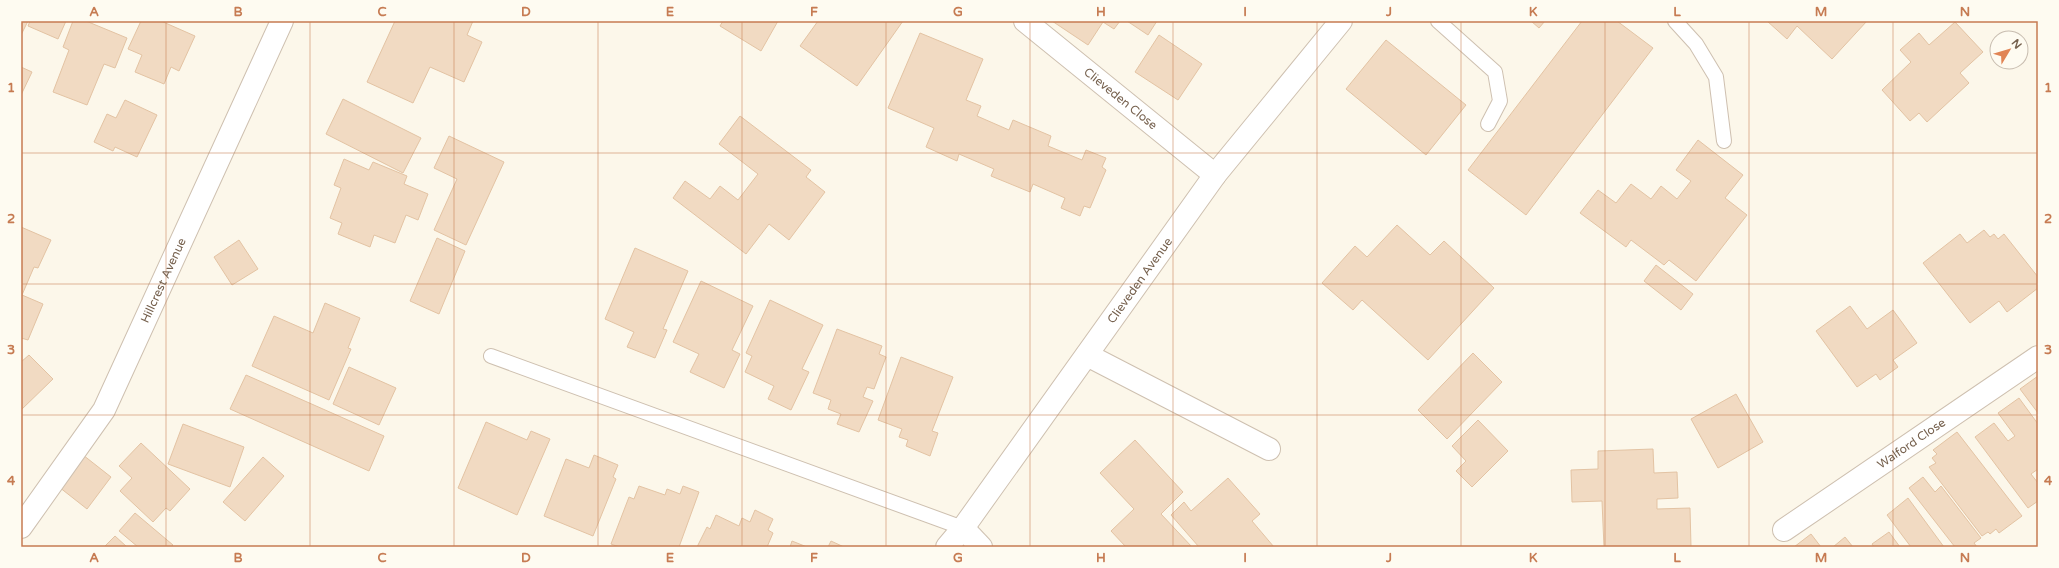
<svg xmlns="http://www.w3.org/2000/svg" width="2059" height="568" font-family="'Varela Round',sans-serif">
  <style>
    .building { fill: #f1dac2; stroke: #e3c3a3 }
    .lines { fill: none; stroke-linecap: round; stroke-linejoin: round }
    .lane-casing { stroke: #cec0b0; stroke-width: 16 }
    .street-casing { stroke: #cec0b0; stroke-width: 24 }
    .lane { stroke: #fff; stroke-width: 14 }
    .street { stroke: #fff; stroke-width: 22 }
    .grid { fill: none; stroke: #c67b52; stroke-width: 1; stroke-opacity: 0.55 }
    .labels { text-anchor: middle; stroke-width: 3; stroke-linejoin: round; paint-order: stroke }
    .street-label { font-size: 12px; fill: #76614e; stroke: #fefbf1 }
    .neatline { fill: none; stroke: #c67b52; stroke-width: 1.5 }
    .grid-label { font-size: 13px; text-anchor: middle; font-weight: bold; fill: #c67b52 }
  </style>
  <rect width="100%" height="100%" fill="#fcf7ea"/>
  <g class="building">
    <path d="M21,21H28L21,35Z"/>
    <path d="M30,21H66L58,39L28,26Z"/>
    <path d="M73,21H86L127,38L115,68L104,64L87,105L53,92L69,50L63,47Z"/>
    <path d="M141,21H161L195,36L179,71L171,67L164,84L135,72L142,55L128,49Z"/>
    <path d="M395,21H473L467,35L482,42L464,82L430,67L413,103L367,82Z"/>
    <path d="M723,21H778L761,51L720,26Z"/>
    <path d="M818,21H903L857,86L800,46Z"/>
    <path d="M1052,21H1120L1114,29L1103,22L1088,45Z"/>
    <path d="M1127,21H1157L1148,35Z"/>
    <path d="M1531,21H1545L1539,28Z"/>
    <path d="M1582,21H1617L1653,48L1526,215L1468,170Z"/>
    <path d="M1767,21H1867L1832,59L1797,26L1787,39Z"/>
    <path d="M1955,22L1983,52L1960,73L1969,83L1927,122L1919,113L1910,121L1882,90L1911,62L1900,50L1919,33L1929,45Z"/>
    <path d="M920,33L983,59L966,100L981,106L977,116L1009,130L1013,120L1051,136L1048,146L1082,160L1086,150L1106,158L1102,167L1106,170L1090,208L1084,206L1080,216L1061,208L1065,198L1033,184L1030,192L991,176L994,169L959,154L957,161L926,147L934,128L888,108Z"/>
    <path d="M1159,35L1202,64L1178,100L1135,72Z"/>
    <path d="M1386,40L1466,105L1426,155L1346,89Z"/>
    <path d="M21,67L32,72L21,95Z"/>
    <path d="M343,99L421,138L403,173L326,134Z"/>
    <path d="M125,100L157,115L137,157L115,147L113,151L94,142L107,114L116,118Z"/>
    <path d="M740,116L811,170L806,177L825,192L789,240L769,224L746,254L673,198L685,181L710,199L720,186L738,200L758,174L719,144Z"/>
    <path d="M449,136L504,162L466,245L434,230L457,179L434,168Z"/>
    <path d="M1698,140L1743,175L1725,198L1747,215L1696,281L1669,260L1664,265L1631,240L1626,247L1580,213L1598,190L1616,203L1631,184L1651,199L1661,186L1677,199L1691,181L1676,170Z"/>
    <path d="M344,159L369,170L373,162L407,176L404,184L428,194L418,220L406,215L395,243L374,235L370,247L338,234L342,223L330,218L341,188L334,185Z"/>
    <path d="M1397,225L1430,255L1444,241L1494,288L1428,360L1362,300L1353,310L1322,283L1355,246L1367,257Z"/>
    <path d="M21,227L51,240L38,268L34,267L22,295L43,304L28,340L21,338Z"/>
    <path d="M1984,230L1990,237L1994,234L1998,239L2004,234L2038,277V288L2007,312L1999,301L1970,323L1923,263L1960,234L1967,243Z"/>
    <path d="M437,238L465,251L439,314L410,301Z"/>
    <path d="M239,240L258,269L232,285L214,257Z"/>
    <path d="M635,248L688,271L663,329L667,330L655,358L627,347L634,332L605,319Z"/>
    <path d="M1656,265L1693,294L1681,310L1644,281Z"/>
    <path d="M701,281L753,306L732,350L740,354L724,388L690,372L699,354L673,342Z"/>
    <path d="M770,300L823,325L802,369L809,372L791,410L768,399L774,386L745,372L752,356L746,353Z"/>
    <path d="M325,303L360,318L348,348L351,349L329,400L252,366L274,316L313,333Z"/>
    <path d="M1850,306L1867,329L1893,310L1917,343L1893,360L1898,367L1880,380L1876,374L1857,387L1816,331Z"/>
    <path d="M837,329L882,346L879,354L886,357L874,389L867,387L863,397L873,401L859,432L837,424L841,414L828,409L831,400L813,393Z"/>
    <path d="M1473,353L1502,382L1447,439L1418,410Z"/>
    <path d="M29,355L53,379L21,410V362Z"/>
    <path d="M901,357L953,377L932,431L938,433L930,456L906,446L908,440L899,437L902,429L878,420Z"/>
    <path d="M349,367L396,388L379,425L333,404Z"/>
    <path d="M246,375L384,436L369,471L230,409Z"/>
    <path d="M2038,376V413L2020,389Z"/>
    <path d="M1736,394L1763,442L1718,468L1691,419Z"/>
    <path d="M2019,398L2038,424V469L2031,474L2038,483V501L2028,508L1975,437L1994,423L2008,441L2015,436L1998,413Z"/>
    <path d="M1478,420L1508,451L1472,487L1456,471L1466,461L1452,446Z"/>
    <path d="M486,422L527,440L531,431L550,439L517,515L458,488Z"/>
    <path d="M183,424L244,447L230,487L168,464Z"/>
    <path d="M1957,432L2022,516L1999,533L1996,529L1990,534L1988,532L1982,536L1929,467L1936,463L1932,458L1937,454L1933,450Z"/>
    <path d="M1135,440L1183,492L1161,514L1192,547H1126L1111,531L1134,509L1100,473Z"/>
    <path d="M141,443L190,489L170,511L166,508L153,522L120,491L132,478L119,466Z"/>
    <path d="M1653,449L1654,473L1677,472L1678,498L1657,499V509L1690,508L1691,547H1604L1602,501L1572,502L1571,470L1598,469V451Z"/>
    <path d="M83,455L111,477L87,509L59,487Z"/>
    <path d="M594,455L618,465L613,477L616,479L593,536L544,516L566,459L589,468Z"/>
    <path d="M263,457L284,476L245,521L223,502Z"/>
    <path d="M1923,477L1935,492L1941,486L1981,538L1974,543L1977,547H1955L1909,488Z"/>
    <path d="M1228,478L1260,514L1252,521L1274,547H1199L1171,515L1184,502L1191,511Z"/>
    <path d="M639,486L665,495L667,489L680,494L683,486L699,492L679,547H619L611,544L629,497L634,499Z"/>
    <path d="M1908,498L1944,547H1911L1887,515Z"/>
    <path d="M755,510L773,519L768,530L773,533L767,547H697L707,527L710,529L716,515L739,526L742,518L750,522Z"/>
    <path d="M135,513L173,545L171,547H138L119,531Z"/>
    <path d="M1889,532L1900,547H1874L1872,544Z"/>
    <path d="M1811,534L1821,547H1794Z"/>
    <path d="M115,536L127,547H104Z"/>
    <path d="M1845,537L1853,547H1833Z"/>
    <path d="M792,541L807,547H790Z"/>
    <path d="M831,541L844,547H828Z"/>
  </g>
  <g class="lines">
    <g class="lane-casing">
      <g id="lane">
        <path d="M1438,21L1495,72L1500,101L1488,124"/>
        <path d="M1675,21L1696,44L1716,77L1724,141"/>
        <path d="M491,356L963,528"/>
      </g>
    </g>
    <g class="street-casing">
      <g id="street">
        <path id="s1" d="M1025,21L1215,175"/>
        <path d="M1087,355L1269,449"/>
        <path id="s2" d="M21,527L104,410L282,21"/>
        <path d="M963,528L981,547"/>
        <path id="s3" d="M1784,530L2038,357"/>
        <path id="s4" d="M947,547L963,528L1215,175L1341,21"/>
      </g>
    </g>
    <use href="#lane" class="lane"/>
    <use href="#street" class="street"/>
  </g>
  <path class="grid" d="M166,21V547M310,21V547M454,21V547M598,21V547M742,21V547M886,21V547M1030,21V547M1173,21V547M1317,21V547M1461,21V547M1605,21V547M1749,21V547M1893,21V547M21,153H2038M21,284H2038M21,415H2038"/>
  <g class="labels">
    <g class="street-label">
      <text dy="4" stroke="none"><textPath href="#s1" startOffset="123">Clieveden Close</textPath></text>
      <text dy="4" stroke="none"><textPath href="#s2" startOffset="286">Hillcrest Avenue</textPath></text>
      <text dy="4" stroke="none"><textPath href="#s4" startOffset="329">Clieveden Avenue</textPath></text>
      <text dy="4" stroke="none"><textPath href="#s3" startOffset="154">Walford Close</textPath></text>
    </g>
  </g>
  <rect width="2059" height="568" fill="none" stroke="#fefbf1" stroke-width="44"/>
  <g transform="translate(2009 50) rotate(52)"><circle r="19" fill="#fefbf1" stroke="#c8bdb0"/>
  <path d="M0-3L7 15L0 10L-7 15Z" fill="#e18454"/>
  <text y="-6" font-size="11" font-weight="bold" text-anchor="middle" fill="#76614e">N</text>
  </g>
  <rect x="22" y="22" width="2015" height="524" class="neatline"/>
  <g class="grid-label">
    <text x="94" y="16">A</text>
    <text x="238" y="16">B</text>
    <text x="382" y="16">C</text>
    <text x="526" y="16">D</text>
    <text x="670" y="16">E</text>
    <text x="814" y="16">F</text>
    <text x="958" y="16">G</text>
    <text x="1101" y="16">H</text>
    <text x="1245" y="16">I</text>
    <text x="1389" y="16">J</text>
    <text x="1533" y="16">K</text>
    <text x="1677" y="16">L</text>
    <text x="1821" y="16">M</text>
    <text x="1965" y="16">N</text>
    <text x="11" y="92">1</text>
    <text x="2048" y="92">1</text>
    <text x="11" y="223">2</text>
    <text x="2048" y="223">2</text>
    <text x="11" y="354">3</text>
    <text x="2048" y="354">3</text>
    <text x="11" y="485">4</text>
    <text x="2048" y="485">4</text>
    <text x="94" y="562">A</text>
    <text x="238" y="562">B</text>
    <text x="382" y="562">C</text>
    <text x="526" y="562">D</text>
    <text x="670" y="562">E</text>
    <text x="814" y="562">F</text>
    <text x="958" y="562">G</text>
    <text x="1101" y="562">H</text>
    <text x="1245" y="562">I</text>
    <text x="1389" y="562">J</text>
    <text x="1533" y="562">K</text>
    <text x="1677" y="562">L</text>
    <text x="1821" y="562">M</text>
    <text x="1965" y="562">N</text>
  </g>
</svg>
